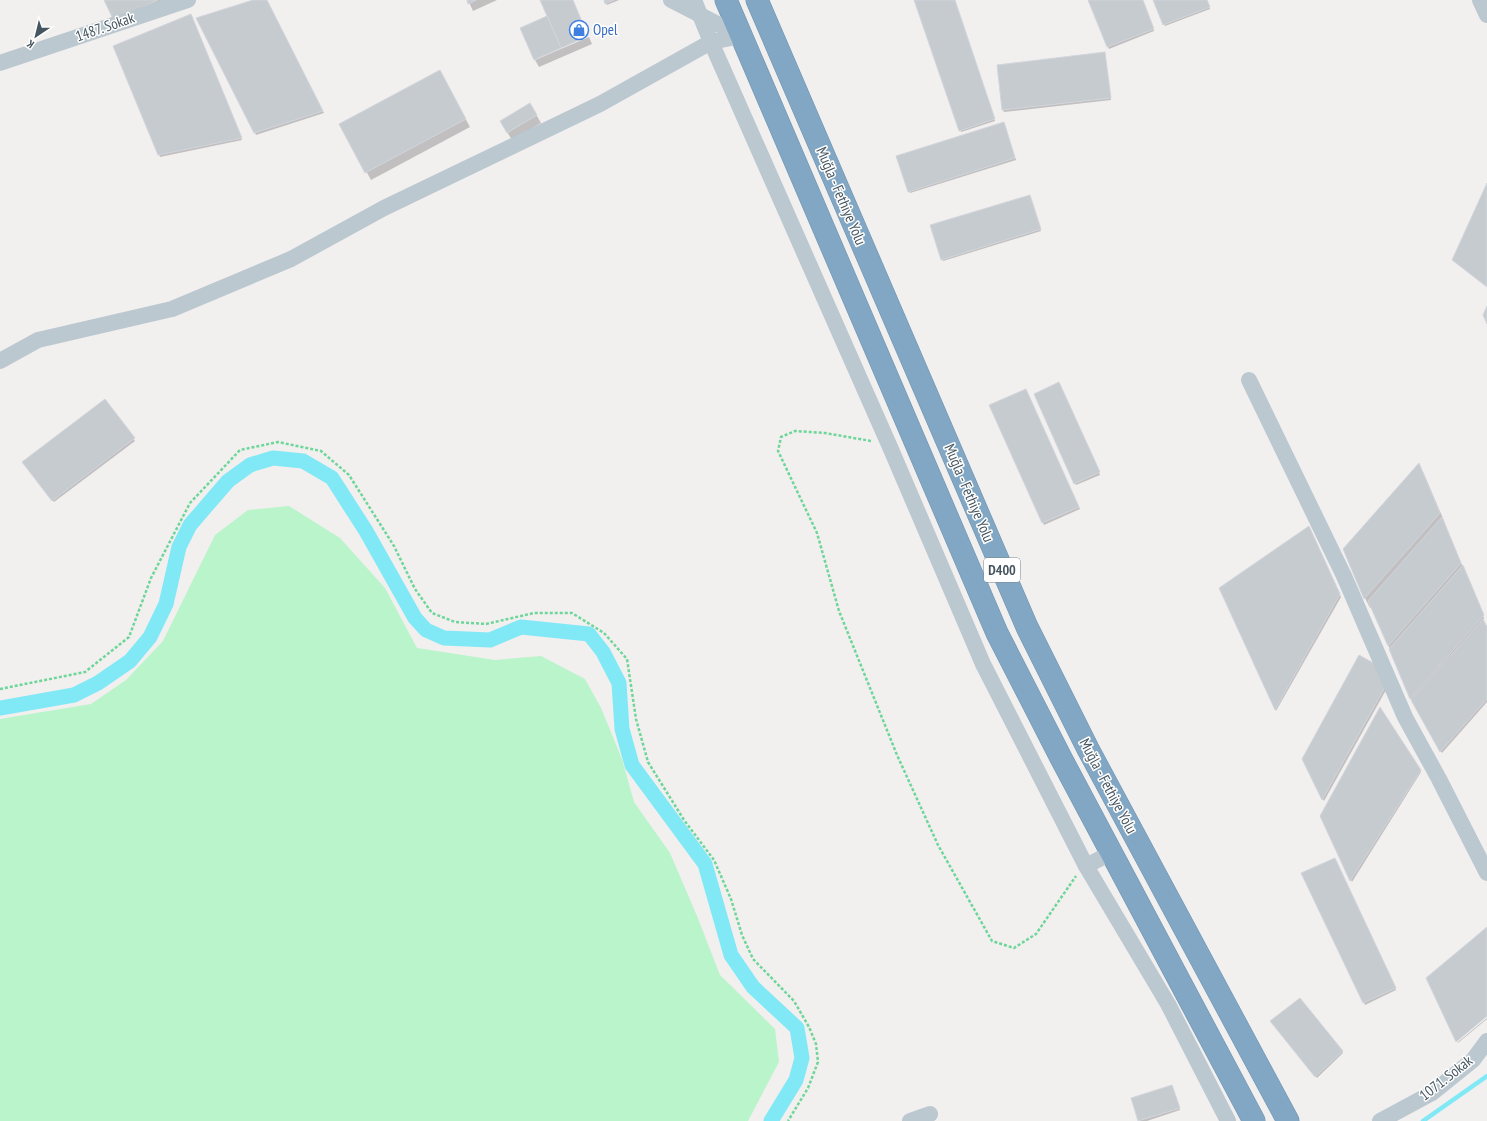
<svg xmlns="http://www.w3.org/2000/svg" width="1487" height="1121" font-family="'PT Sans Narrow',sans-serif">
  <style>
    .green { fill: #b9f4cb }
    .shadow { fill: #0003 }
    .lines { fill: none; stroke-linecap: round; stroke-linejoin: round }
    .stream { stroke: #81e8f6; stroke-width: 4.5 }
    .canal { stroke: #81e8f6; stroke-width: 15 }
    .building { fill: #c6cbd0; stroke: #d2d6dc }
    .highway-casing { stroke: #6c92af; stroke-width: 23 }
    .path { stroke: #6dd699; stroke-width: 2.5; stroke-dasharray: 3 2; stroke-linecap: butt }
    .minor { stroke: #bbc8d0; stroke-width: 16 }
    .highway { stroke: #81a7c4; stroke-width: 22 }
    .labels { text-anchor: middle; stroke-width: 3; stroke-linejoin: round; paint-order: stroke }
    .shield { fill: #fff; stroke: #7d888f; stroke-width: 1 }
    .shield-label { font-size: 14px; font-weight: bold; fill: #45555f }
    .street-label { font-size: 15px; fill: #45555f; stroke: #fff }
    .shop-label { font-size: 15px; fill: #366cbe; stroke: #fff; text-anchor: start }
  </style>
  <rect width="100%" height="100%" fill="#f2efef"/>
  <path class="green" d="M289,506L340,538L385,588L417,648L495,660L541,656L585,679L601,708L622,759L634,802L670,853L697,916L720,975L775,1029L779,1062L748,1121H0V719L91,704L126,680L163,641L215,535L248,510Z"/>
  <g class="shadow">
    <path d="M105,0H163L116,23Z"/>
    <path d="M257,0H266L324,113L256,135L198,19Z"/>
    <path d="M468,0H497L473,11Z"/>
    <path d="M605,0H619L607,5Z"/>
    <path d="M915,0H954L995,121L961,132Z"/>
    <path d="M1089,0H1142L1154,31L1109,49Z"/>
    <path d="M1155,0H1207L1210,9L1165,26Z"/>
    <path d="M192,18L242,140L160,157L159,154Z"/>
    <path d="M589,37L592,44L539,67L535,60Z"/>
    <path d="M1105,53L1111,100L1004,112L1003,110L998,66Z"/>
    <path d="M444,79L470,127L371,180L341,125Z"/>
    <path d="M530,104L541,123L512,140L501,122Z"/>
    <path d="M1005,125L1016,160L910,193L909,191Z"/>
    <path d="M1030,198L1041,231L943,261L942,259Z"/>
    <path d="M1060,385L1100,475L1076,485L1075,483Z"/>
    <path d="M1026,392L1080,509L1044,525L990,406Z"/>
    <path d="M105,401L135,441L54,502L25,464Z"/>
    <path d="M1419,464L1424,474L1445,523V524L1484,618L1483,620L1487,628V702L1442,753L1411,699L1372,607L1370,608L1365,598L1344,549Z"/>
    <path d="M1309,527L1341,597L1276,711L1220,589Z"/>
    <path d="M1360,657L1386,690L1324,801L1303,759Z"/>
    <path d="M1381,709L1421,772L1352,882L1321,816Z"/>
    <path d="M1334,859L1396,990L1365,1005L1303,874Z"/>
    <path d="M1487,1018V1019L1458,1043V1042Z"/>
    <path d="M1273,1023L1342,1051L1343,1053L1317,1078Z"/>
    <path d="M1172,1086L1180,1110L1147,1121H1139L1132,1099Z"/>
  </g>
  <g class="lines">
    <path class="stream" d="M1423,1121L1487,1076"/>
    <path class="canal" d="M0,708L74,695L98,683L130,661L150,637L166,604L179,547L190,525L228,481L250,465L273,458L303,461L332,478L366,531L415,618L426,630L444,638L490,640L521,627L589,634L603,652L619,683L622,729L632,765L705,864L731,955L753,987L797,1028L802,1058L796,1080L771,1121"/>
  </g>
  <g class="building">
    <path d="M104,0H158L114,21Z"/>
    <path d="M253,0H267L323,111L254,133L196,18Z"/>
    <path d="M467,0H476L468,4Z"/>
    <path d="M540,0H573L588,36L561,48Z"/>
    <path d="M604,0H614L605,4Z"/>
    <path d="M914,0H955L995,119L959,131Z"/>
    <path d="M1088,0H1143L1154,29L1107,47Z"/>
    <path d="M1153,0H1207L1210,7L1163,25Z"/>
    <path d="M191,14L242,138L158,155L113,46Z"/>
    <path d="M547,16L561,48L534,60L520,28Z"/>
    <path d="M1105,52L1111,98L1002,110L997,65Z"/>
    <path d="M440,70L466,119L365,173L339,124Z"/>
    <path d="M530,103L537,115L507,133L500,121Z"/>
    <path d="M1004,122L1015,158L908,192L896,156Z"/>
    <path d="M1487,183V287L1452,260Z"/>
    <path d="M1030,195L1041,229L941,260L930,225Z"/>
    <path d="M1487,306V324L1483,315Z"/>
    <path d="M1059,382L1100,472L1074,484L1034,394Z"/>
    <path d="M1026,389L1079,507L1042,523L989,405Z"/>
    <path d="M105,399L135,438L52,501L22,462Z"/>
    <path d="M1419,463L1440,513L1364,599L1343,549Z"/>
    <path d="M1442,517L1461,563L1388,646L1368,601Z"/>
    <path d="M1309,526L1340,594L1275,710L1219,588Z"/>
    <path d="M1463,565L1484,615L1410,699L1389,649Z"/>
    <path d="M1483,619L1487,627V699L1440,752L1411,700Z"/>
    <path d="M1359,655L1377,665L1385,687L1322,800L1302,759Z"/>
    <path d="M1380,707L1421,770L1350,881L1320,816Z"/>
    <path d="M1335,858L1396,988L1363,1003L1301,873Z"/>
    <path d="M1487,927V1016L1456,1042L1426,978Z"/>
    <path d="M1300,998L1343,1051L1315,1077L1270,1021Z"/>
    <path d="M1172,1085L1180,1108L1138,1121L1131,1098Z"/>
  </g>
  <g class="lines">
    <g class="highway-casing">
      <g id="highway">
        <path d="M726,0L997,633L1061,758L1254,1121"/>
        <path d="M757,0L1027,627L1088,749L1288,1121"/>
      </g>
    </g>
    <g class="path">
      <path d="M871,441L825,433L795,431L781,437L778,451L817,533L839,611L897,755L938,845L992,941L1014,948L1036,934L1076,876"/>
      <path d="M0,689L85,672L129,637L151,578L190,503L240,450L278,442L321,451L349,475L394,546L415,589L432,613L455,622L486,624L534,613H572L604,633L627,659L636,719L648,762L684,820L714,860L731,899L742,935L753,959L794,1001L809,1027L816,1044L818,1062L808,1088L788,1121"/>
    </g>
    <g class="minor">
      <path d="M671,0L741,36"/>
      <path d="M694,0L711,42L890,447L983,664L1086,866L1168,1004L1228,1121"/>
      <path d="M1480,0L1487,15"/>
      <path d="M0,63L188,0"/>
      <path d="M0,361L38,340L172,309L291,259L384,208L600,104L711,42L741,36"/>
      <path d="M1249,380L1344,576L1405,717L1439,779L1487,873"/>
      <path d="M1086,866L1111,853"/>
      <path d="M910,1121L930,1114"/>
      <path d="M1380,1121L1432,1093L1473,1060L1487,1041"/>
    </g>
    <use href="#highway" class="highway"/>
  </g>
  <defs>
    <g id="shop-ring" transform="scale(1)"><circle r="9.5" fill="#fff" stroke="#3f7fe0" stroke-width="1.5"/><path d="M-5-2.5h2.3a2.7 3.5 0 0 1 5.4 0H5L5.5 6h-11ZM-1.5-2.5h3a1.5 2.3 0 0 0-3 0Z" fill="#3f7fe0"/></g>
  </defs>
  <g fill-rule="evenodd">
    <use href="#shop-ring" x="579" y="30"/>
  </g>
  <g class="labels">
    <rect class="shield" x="984" y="558" width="36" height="24" rx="3"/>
    <g class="shield-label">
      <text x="1002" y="575">D400</text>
    </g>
    <g class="street-label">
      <text transform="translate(105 27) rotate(-19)" y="5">1487. Sokak</text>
      <text transform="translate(841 196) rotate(67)" y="5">Muğla - Fethiye Yolu</text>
      <text transform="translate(969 493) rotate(67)" y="5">Muğla - Fethiye Yolu</text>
      <text transform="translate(1108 786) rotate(62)" y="5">Muğla - Fethiye Yolu</text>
      <text transform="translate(1446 1078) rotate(-38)" y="5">1071. Sokak</text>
    </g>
    <g class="shop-label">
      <text x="593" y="35">Opel</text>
    </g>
  </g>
  <g transform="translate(36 36) rotate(215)" stroke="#ffffff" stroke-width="3" paint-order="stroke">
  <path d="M0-3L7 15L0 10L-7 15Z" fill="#45555f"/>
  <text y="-6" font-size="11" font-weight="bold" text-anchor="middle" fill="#45555f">K</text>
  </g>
</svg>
